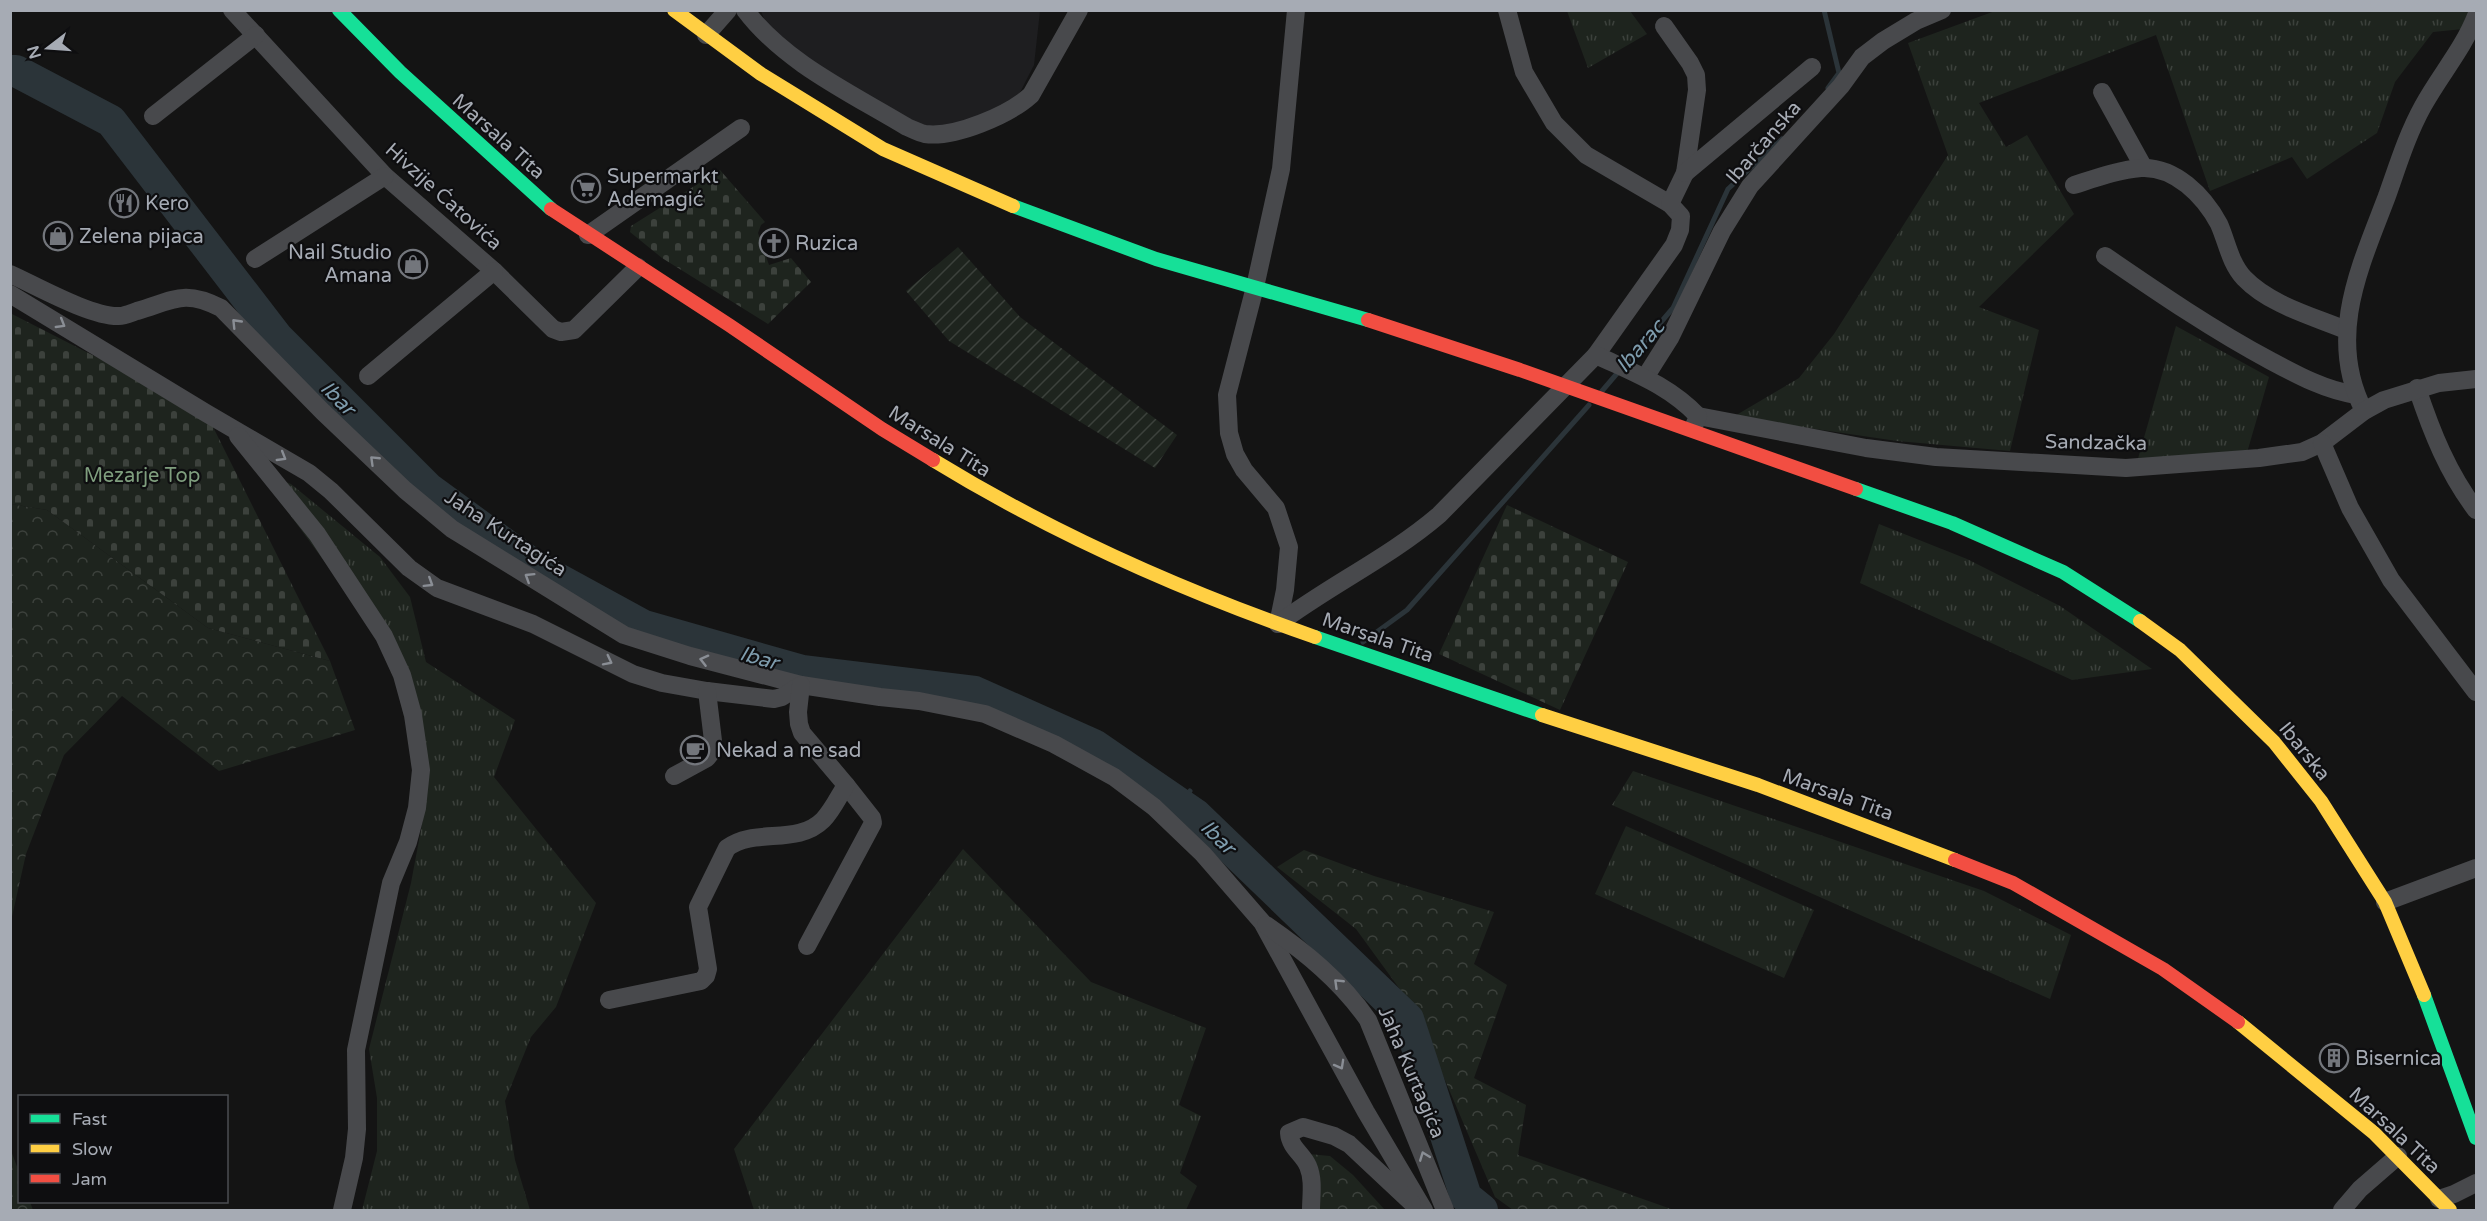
<svg xmlns="http://www.w3.org/2000/svg" width="2487" height="1221" font-family="'Varela Round',sans-serif">
  <style>
    .built { fill: #1e1e20 }
    .grass { fill: url(#grass-tufts) }
    .forest { fill: url(#forest-crowns) }
    .cemetery { fill: url(#cemetery-stones) }
    .garden { fill: url(#garden-furrows) }
    .lines { fill: none; stroke-linecap: round; stroke-linejoin: round }
    .stream { stroke: #2b3439; stroke-width: 5 }
    .river { stroke: #2b3439; stroke-width: 32 }
    .street { stroke: #48494c; stroke-width: 18 }
    .fast { stroke: #16e098; stroke-width: 14 }
    .slow { stroke: #ffcf43; stroke-width: 14 }
    .jam { stroke: #f24e42; stroke-width: 14 }
    .oneway { stroke: #8a8e95 }
    .labels { text-anchor: middle; stroke-width: 4.5; stroke-linejoin: round; paint-order: stroke }
    .street-label { font-size: 20px; fill: #a6abb4; stroke: #0e0e10 }
    .poi-label { font-size: 20px; fill: #a6abb4; stroke: #0e0e10; text-anchor: start }
    .park-label { font-size: 20px; fill: #7f9e7e; stroke: #0e0e10 }
    .water-label { font-size: 21px; font-style: italic; fill: #7e9cad; stroke: #0e0e10 }
  </style>
  <defs>
    <pattern id="grass-tufts" width="24" height="20" patternUnits="userSpaceOnUse" patternTransform="scale(1.5)"><rect width="24" height="20" fill="#1e241e"/><path d="M3 7l-1-3M5 7V3M7 7l1-3M15 17l-1-3M17 17v-4M19 17l1-3" fill="none" stroke="#3c413c"/></pattern>
    <pattern id="forest-crowns" width="20" height="18" patternUnits="userSpaceOnUse" patternTransform="scale(1.5)"><rect width="20" height="18" fill="#1e241e"/><path d="M2 6a3 3 0 1 1 6 0M12 15a3 3 0 1 1 6 0" fill="none" stroke="#3c413c"/></pattern>
    <pattern id="cemetery-stones" width="16" height="16" patternUnits="userSpaceOnUse" patternTransform="scale(1.5)"><rect width="16" height="16" fill="#1e241e"/><path d="M2 7V4a2 2 0 0 1 4 0v3zM10 15v-3a2 2 0 0 1 4 0v3z" fill="#3c413c"/></pattern>
    <pattern id="garden-furrows" width="10" height="10" patternUnits="userSpaceOnUse" patternTransform="scale(1.5)"><rect width="10" height="10" fill="#1e241e"/><path d="M-1 1l2-2M0 10L10 0M9 11l2-2" fill="none" stroke="#3c413c"/></pattern>
  </defs>
  <rect width="100%" height="100%" fill="#141414"/>
  <path class="built" d="M761,11H1040L1034,65L1012,108L923,141L778,56Z"/>
  <g class="grass">
    <path d="M1567,11H1630L1647,34L1588,68Z"/>
    <path d="M1995,11H2471L2463,29L2433,32L2395,82L2377,133L2307,179L2292,157L2210,191L2156,35L1979,103L2006,147L2027,135L2074,214L1979,307L2039,330L2010,451L1897,441L1733,417L1799,378L1834,334L1948,155L1908,43Z"/>
    <path d="M2176,326L2269,377L2246,456L2137,462Z"/>
    <path d="M257,470L291,484L380,557L410,597L426,662L515,720L494,777L596,903L556,1007L531,1037L505,1101L515,1160L530,1210H362L377,1151V1098L369,1049L411,883L425,808L392,664L363,614Z"/>
    <path d="M1879,524L1967,559L2060,606L2152,669L2072,680L1860,583Z"/>
    <path d="M1633,771L1984,891L2071,935L2050,999L1612,805Z"/>
    <path d="M1626,826L1814,910L1784,978L1595,894Z"/>
    <path d="M963,849L1091,982L1206,1028L1179,1105L1201,1116L1180,1173L1197,1186L1186,1210H754L734,1149Z"/>
  </g>
  <g class="forest">
    <path d="M11,504L47,510L208,628L330,661L355,730L219,771L122,696L64,755L26,854L11,921Z"/>
    <path d="M1304,850L1374,876L1494,912L1474,964L1507,985L1474,1078L1526,1105L1518,1155L1674,1210H1513L1495,1197L1415,1010L1356,929L1277,867Z"/>
    <path d="M10,1148L19,1172L20,1202H30L33,1210H11Z"/>
    <path d="M1298,1153L1330,1156L1353,1175L1385,1210H1318Z"/>
  </g>
  <g class="cemetery">
    <path d="M720,170L765,222L761,225L758,233L769,265L791,258L811,282L768,324L662,258L630,232L631,226Z"/>
    <path d="M10,313L206,413L330,661L208,628L47,510L11,504Z"/>
    <path d="M1507,505L1628,562L1560,710L1439,654Z"/>
  </g>
  <path class="garden" d="M958,247L1020,317L1177,435L1155,468L949,341L906,291Z"/>
  <g class="lines">
    <g class="stream">
      <path d="M1824,10L1839,73L1828,88"/>
      <path d="M1602,391L1673,308L1728,189L1782,139"/>
      <path d="M1363,642L1407,610L1589,405"/>
      <path d="M1181,805L1190,791"/>
    </g>
    <path class="river" d="M10,71H16L111,121L277,337L429,489L536,567L644,626L802,671L975,692L1094,745L1196,815L1408,1019L1466,1197L1482,1210"/>
    <g class="street">
      <path d="M232,10L385,176L494,271L553,329L561,332L574,330L638,267"/>
      <path d="M745,10C785,63 851,93 907,127C912,129 919,133 925,134C955,138 1009,115 1031,95L1079,10"/>
      <path d="M1507,10L1524,72L1554,123L1586,155L1670,204L1681,216L1680,230L1674,245L1596,355"/>
      <path d="M1664,26L1690,63L1696,75L1697,90L1685,173L1670,204"/>
      <path d="M706,35L728,10"/>
      <path d="M2102,92L2144,168"/>
      <path d="M153,116L256,35"/>
      <path d="M1685,173L1812,67"/>
      <path d="M2074,185C2096,178 2118,170 2141,168C2175,166 2204,196 2219,224C2227,242 2230,263 2244,278C2270,305 2312,316 2346,330"/>
      <path d="M588,235L741,128"/>
      <path d="M2105,256C2159,293 2213,330 2271,361C2299,376 2325,390 2356,395"/>
      <path d="M255,259L385,176"/>
      <path d="M10,274C37,286 91,317 119,316C125,316 131,313 137,311C174,300 184,289 221,308L323,412L405,490L452,529L624,635L690,656L801,685L880,697L919,701L985,714L1054,744L1114,777L1154,807L1203,854L1262,922L1366,1112L1424,1210"/>
      <path d="M10,294L206,413L309,473L331,491L409,568L437,588L533,624L633,674L662,683L707,691L774,699L782,697L801,685"/>
      <path d="M368,376L494,271"/>
      <path d="M1646,376L1670,338L1722,231L1750,186L1841,86L1862,57L1883,41L1916,21L1942,10"/>
      <path d="M2417,388C2432,433 2448,473 2476,510"/>
      <path d="M2364,411C2326,337 2360,267 2387,196C2398,165 2407,135 2423,106C2440,75 2463,49 2476,16"/>
      <path d="M1698,416L1866,448L1936,457L2126,468L2259,458L2302,452L2322,443L2364,411L2384,400L2439,383L2476,379"/>
      <path d="M238,436L317,534L384,636L402,675L413,715L421,770L417,808L408,842L391,883L356,1050L357,1129L354,1158L342,1210"/>
      <path d="M2322,443L2350,508L2391,580L2476,692"/>
      <path d="M1278,624L1285,590L1289,547L1276,508L1244,470L1235,454L1229,433L1227,395L1255,287L1281,169L1296,10"/>
      <path d="M1278,624C1330,585 1390,557 1439,515L1596,355C1634,373 1668,385 1698,416L1694,426"/>
      <path d="M674,776L707,758L714,749L707,691"/>
      <path d="M2385,902L2476,868"/>
      <path d="M1266,925C1305,952 1341,981 1368,1020L1445,1210"/>
      <path d="M807,946L873,823L872,818L846,785"/>
      <path d="M609,1000L701,981L706,976L708,969L698,907L727,848C755,827 797,846 823,820C832,811 839,796 846,785L802,733L799,724L798,712L801,685"/>
      <path d="M2439,1199L2454,1194L2476,1183"/>
      <path d="M1311,1210C1311,1196 1314,1180 1308,1166C1303,1154 1290,1148 1289,1133L1303,1127L1334,1136L1349,1144L1412,1203"/>
      <path d="M2342,1210L2360,1189L2398,1156"/>
    </g>
    <g class="fast">
      <path d="M339,10L400,72L551,209"/>
      <path d="M1013,206L1156,259L1368,320"/>
      <path d="M1856,489L1952,523L2063,572L2140,621"/>
      <path d="M1315,637L1542,715"/>
      <path d="M2424,995L2476,1138"/>
    </g>
    <g class="slow">
      <path d="M674,10L761,74L883,149L1013,206"/>
      <path d="M933,460C1052,533 1183,591 1315,637"/>
      <path d="M2140,621L2180,650L2274,742L2321,801L2385,902L2424,995"/>
      <path d="M1542,715L1758,785L1955,860"/>
      <path d="M2238,1022L2374,1133L2450,1210"/>
    </g>
    <g class="jam">
      <path d="M551,209L729,325L882,429L933,460"/>
      <path d="M1368,320L1520,370L1856,489"/>
      <path d="M1955,860L2013,883L2163,969L2238,1022"/>
    </g>
  </g>
  <defs><path id="oneway-chevron" d="M-2-3.5L2.5 0L-2 3.5" fill="none" stroke-width="1.6" stroke-linecap="round" stroke-linejoin="round" transform="scale(1.5)"/></defs>
  <g class="oneway">
    <use href="#oneway-chevron" transform="translate(236 323) rotate(-134)"/>
    <use href="#oneway-chevron" transform="translate(61 324) rotate(31)"/>
    <use href="#oneway-chevron" transform="translate(282 457) rotate(31)"/>
    <use href="#oneway-chevron" transform="translate(374 460) rotate(-136)"/>
    <use href="#oneway-chevron" transform="translate(529 577) rotate(-148)"/>
    <use href="#oneway-chevron" transform="translate(429 583) rotate(32)"/>
    <use href="#oneway-chevron" transform="translate(704 660) rotate(-166)"/>
    <use href="#oneway-chevron" transform="translate(608 661) rotate(27)"/>
    <use href="#oneway-chevron" transform="translate(1338 983) rotate(-136)"/>
    <use href="#oneway-chevron" transform="translate(1340 1065) rotate(61)"/>
    <use href="#oneway-chevron" transform="translate(1424 1156) rotate(-111)"/>
  </g>
  <defs>
    <g id="supermarket-ring" transform="scale(1.5)"><circle r="9.5" fill="#0e0e10" stroke="#73767c" stroke-width="1.5"/><path d="M-6-5.5h2.5l.6 2H6L4.5 2H-2.5L-4.4-4H-6ZM-1.5 3.2a1.3 1.3 0 1 0 .1 0ZM3 3.2a1.3 1.3 0 1 0 .1 0Z" fill="#73767c"/></g>
    <g id="restaurant-ring" transform="scale(1.5)"><circle r="9.5" fill="#0e0e10" stroke="#73767c" stroke-width="1.5"/><path d="M-5-6h1v4h1v-4h1v4h1v-4h1v5L-1.5 .5V6h-2V.5L-5-1ZM5-6V6H3V1.5H1.5Q1.5-4 5-6Z" fill="#73767c"/></g>
    <g id="shop-ring" transform="scale(1.5)"><circle r="9.5" fill="#0e0e10" stroke="#73767c" stroke-width="1.5"/><path d="M-5-2.5h2.3a2.7 3.5 0 0 1 5.4 0H5L5.5 6h-11ZM-1.5-2.5h3a1.5 2.3 0 0 0-3 0Z" fill="#73767c"/></g>
    <g id="church-ring" transform="scale(1.5)"><circle r="9.5" fill="#0e0e10" stroke="#73767c" stroke-width="1.5"/><path d="M-1.2-6h2.4v3.5h3.3v2.4h-3.3V6h-2.4V-.1h-3.3v-2.4h3.3Z" fill="#73767c"/></g>
    <g id="cafe-ring" transform="scale(1.5)"><circle r="9.5" fill="#0e0e10" stroke="#73767c" stroke-width="1.5"/><path d="M-5.5-4.5H6V0H3Q3 3.5 0 3.5H-2.5Q-5.5 3.5-5.5 0ZM3-3.2v2h1.7v-2ZM-6 4.5H4V6H-6Z" fill="#73767c"/></g>
    <g id="building-ring" transform="scale(1.5)"><circle r="9.5" fill="#0e0e10" stroke="#73767c" stroke-width="1.5"/><path d="M-4-6H4V6H1V3H-1V6H-4ZM-2.5-4.3h1.7v1.8h-1.7ZM.8-4.3h1.7v1.8H.8ZM-2.5-1h1.7V.8h-1.7ZM.8-1h1.7V.8H.8Z" fill="#73767c"/></g>
  </defs>
  <g fill-rule="evenodd">
    <use href="#supermarket-ring" x="586" y="188"/>
    <use href="#restaurant-ring" x="124" y="203"/>
    <use href="#shop-ring" x="58" y="236"/>
    <use href="#church-ring" x="774" y="243"/>
    <use href="#shop-ring" x="413" y="264"/>
    <use href="#cafe-ring" x="695" y="750"/>
    <use href="#building-ring" x="2334" y="1058"/>
  </g>
  <g class="labels">
    <g class="street-label">
      <text transform="translate(499 136) rotate(42)" y="7">Marsala Tita</text>
      <text transform="translate(1763 142) rotate(-49)" y="7">Ibarčanska</text>
      <text transform="translate(444 196) rotate(42)" y="7">Hivzije Ćatovića</text>
      <text transform="translate(940 441) rotate(32)" y="7">Marsala Tita</text>
      <text transform="translate(2096 442) rotate(1)" y="7">Sandzačka</text>
      <text transform="translate(506 533) rotate(33)" y="7">Jaha Kurtagića</text>
      <text transform="translate(1378 637) rotate(19)" y="7">Marsala Tita</text>
      <text transform="translate(2305 751) rotate(51)" y="7">Ibarska</text>
      <text transform="translate(1838 794) rotate(20)" y="7">Marsala Tita</text>
      <text transform="translate(1412 1072) rotate(67)" y="7">Jaha Kurtagića</text>
      <text transform="translate(2395 1130) rotate(43)" y="7">Marsala Tita</text>
    </g>
    <g class="poi-label">
      <text x="607" y="183">Supermarkt<tspan x="607" dy="23">Ademagić</tspan></text>
      <text x="145" y="210">Kero</text>
      <text x="79" y="243">Zelena pijaca</text>
      <text x="795" y="250">Ruzica</text>
      <text x="392" y="259" text-anchor="end">Nail Studio<tspan x="392" dy="23">Amana</tspan></text>
      <text x="716" y="757">Nekad a ne sad</text>
      <text x="2355" y="1065">Bisernica</text>
    </g>
    <g class="park-label">
      <text x="142" y="482">Mezarje Top</text>
    </g>
    <g class="water-label">
      <text transform="translate(1640 346) rotate(-49)" y="7">Ibarac</text>
      <text transform="translate(338 398) rotate(45)" y="7">Ibar</text>
      <text transform="translate(759 658) rotate(16)" y="7">Ibar</text>
      <text transform="translate(1218 837) rotate(44)" y="7">Ibar</text>
    </g>
  </g>
  <rect width="2487" height="1221" fill="none" stroke="#a6abb4" stroke-width="24"/>
  <rect x="18" y="1095" width="210" height="108" fill="#0e0e10" stroke="#4b4d52" stroke-width="1.5"/>
  <rect x="30" y="1114" width="30" height="9" fill="#16e098" stroke="#4b4d52" stroke-width="1.5"/>
  <text x="72" y="1125" font-size="18" fill="#a6abb4">Fast</text>
  <rect x="30" y="1144" width="30" height="9" fill="#ffcf43" stroke="#4b4d52" stroke-width="1.5"/>
  <text x="72" y="1155" font-size="18" fill="#a6abb4">Slow</text>
  <rect x="30" y="1174" width="30" height="9" fill="#f24e42" stroke="#4b4d52" stroke-width="1.5"/>
  <text x="72" y="1185" font-size="18" fill="#a6abb4">Jam</text>
  <g transform="translate(48 48) rotate(253)" stroke="#0e0e10" stroke-width="4.5" paint-order="stroke">
  <path d="M0-4.5L10 22L0 15L-10 22Z" fill="#a6abb4"/>
  <text y="-9" font-size="16" font-weight="bold" text-anchor="middle" fill="#a6abb4">N</text>
  </g>
</svg>
